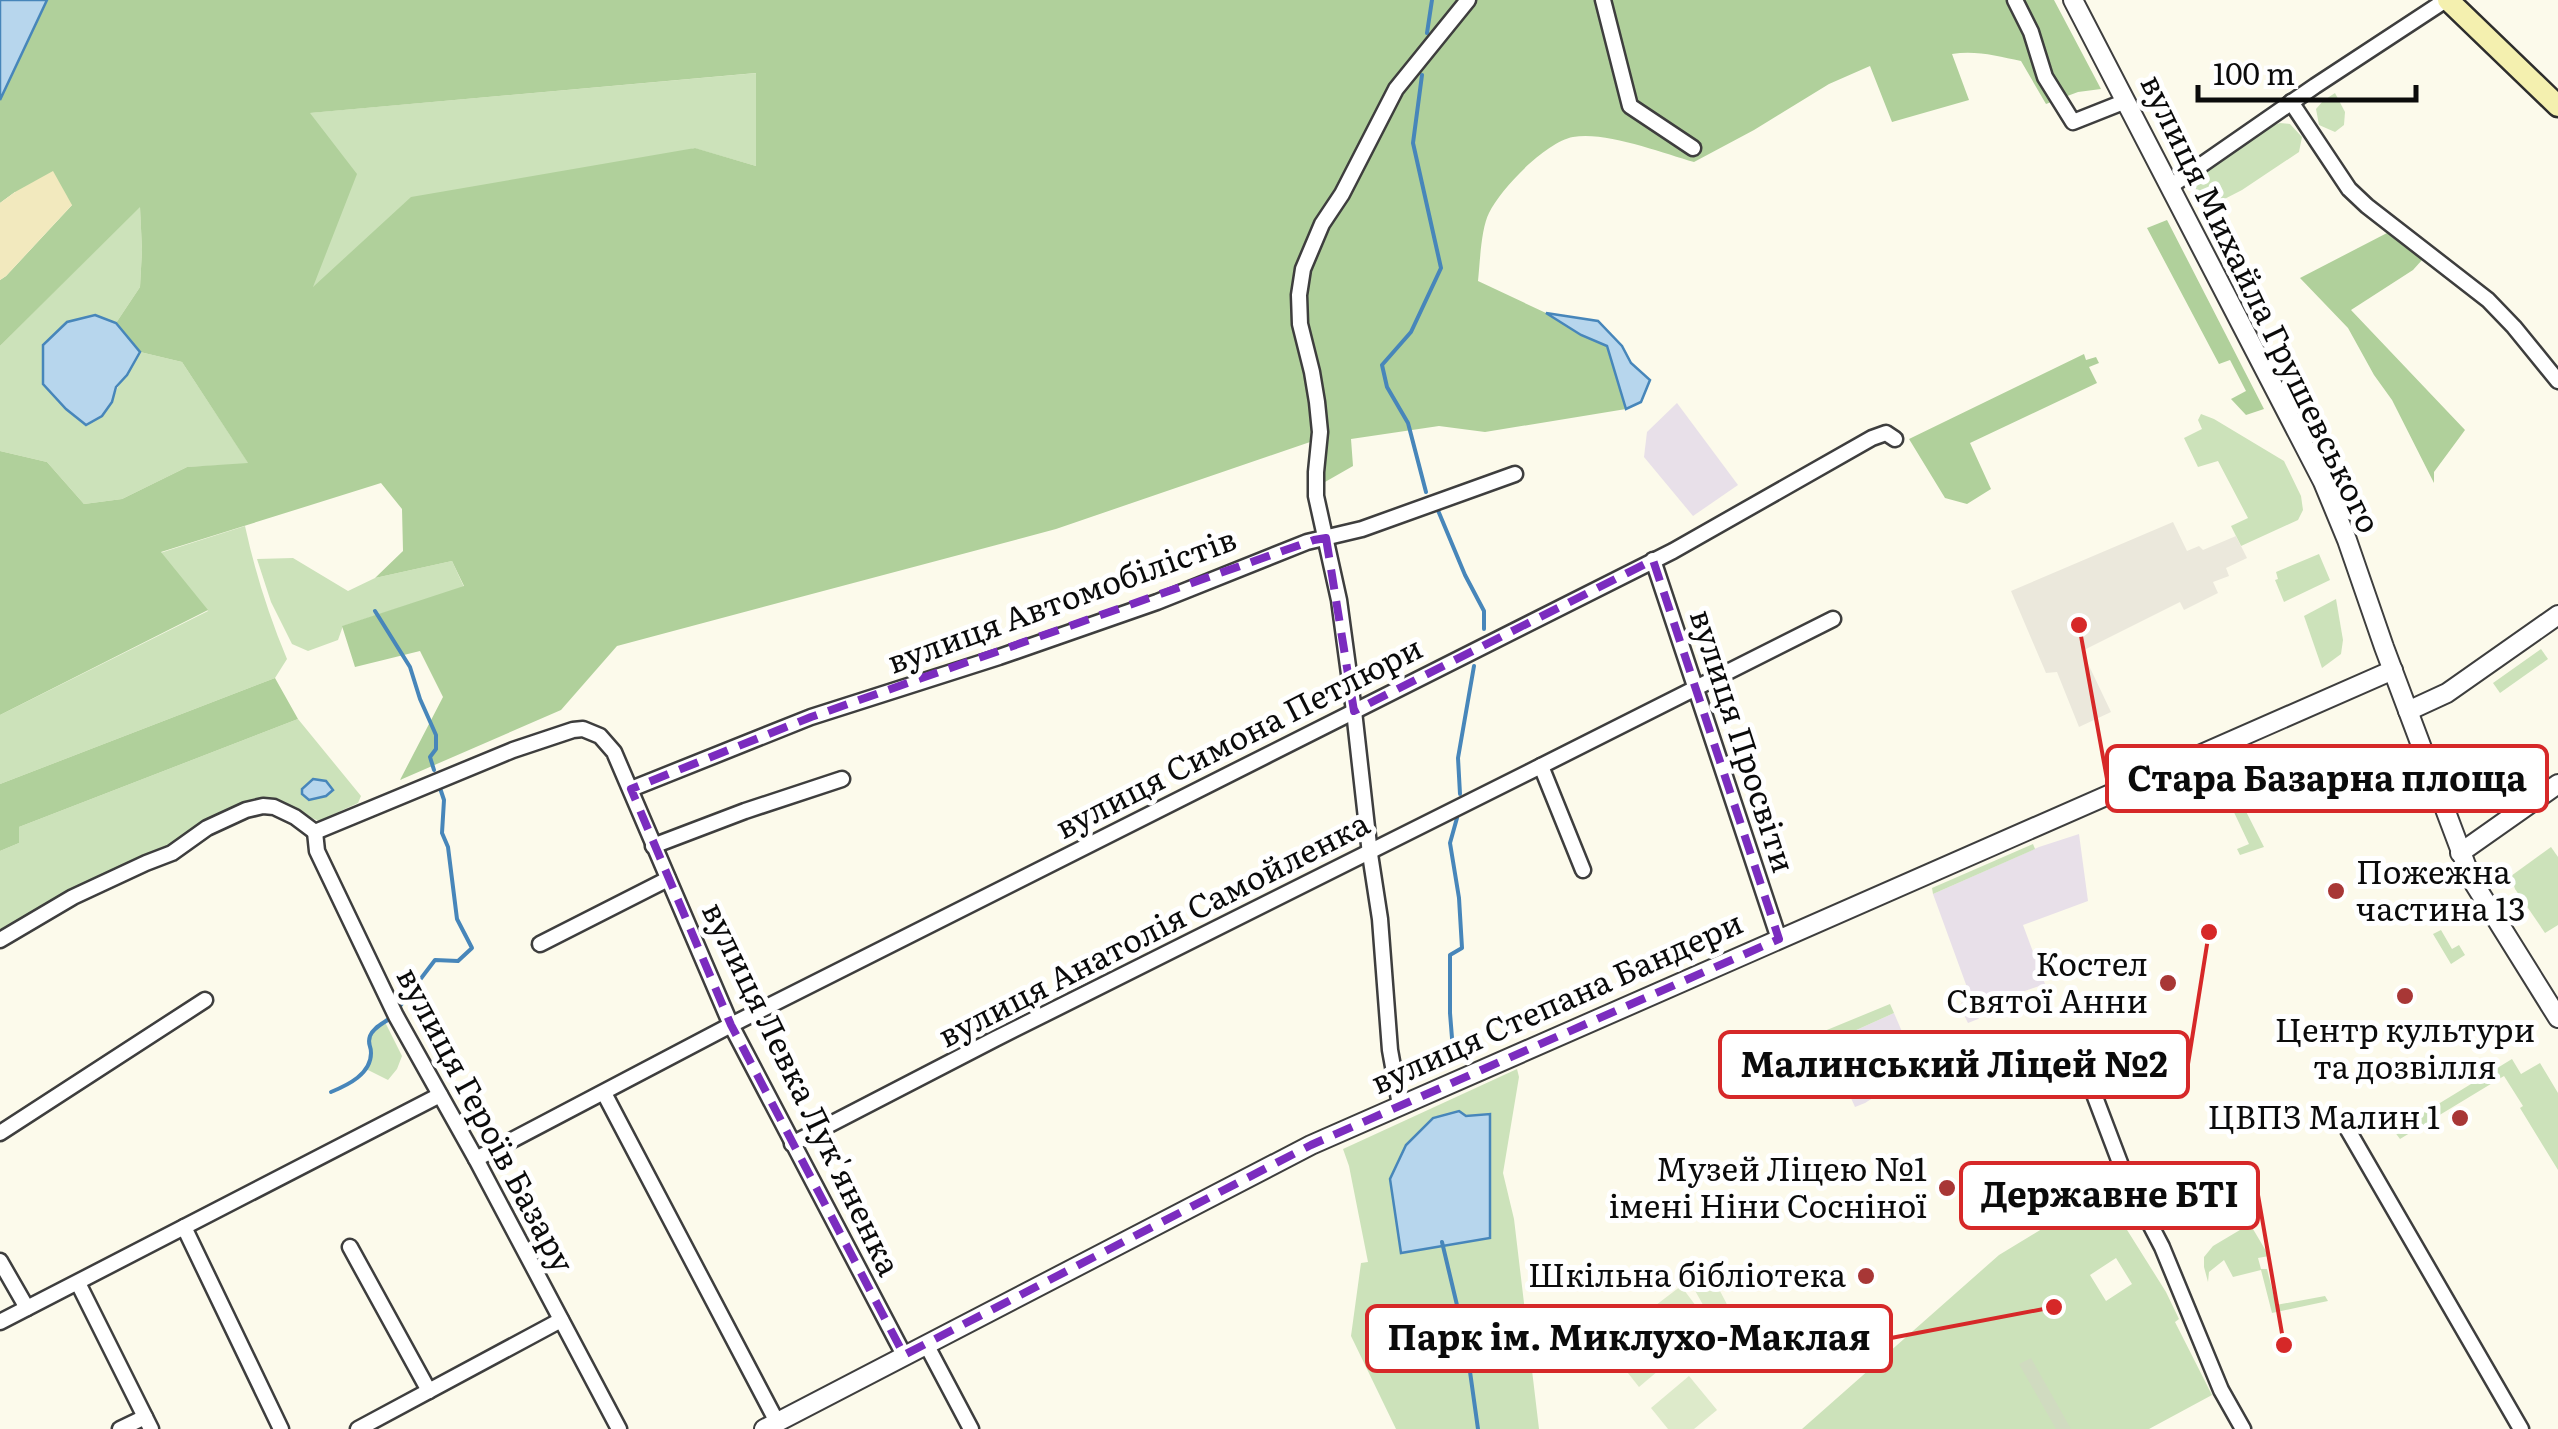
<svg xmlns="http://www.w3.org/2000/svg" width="2558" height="1429" font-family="Literata,serif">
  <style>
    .industrial { fill: #e8e0e9 }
    .green { fill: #cce2ba; fill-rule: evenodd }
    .forest { fill: #b0d09b; fill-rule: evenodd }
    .sand { fill: #f2e9be }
    .cemetery { fill: #d0dbc0 }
    .pitch { fill: #ddeaca }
    .plaza { fill: #ebe8dc }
    .water { fill: #b7d6ed; stroke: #4786ba; stroke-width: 2.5 }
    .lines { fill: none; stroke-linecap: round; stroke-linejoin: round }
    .stream { stroke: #4786ba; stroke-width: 4 }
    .minor-casing { stroke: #3e3e3e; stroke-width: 19 }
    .tertiary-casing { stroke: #3e3e3e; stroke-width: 22 }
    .secondary-casing { stroke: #2d2d2d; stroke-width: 25 }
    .minor { stroke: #fff; stroke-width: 14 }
    .tertiary { stroke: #fff; stroke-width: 18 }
    .secondary { stroke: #f4f0af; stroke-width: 20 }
    .marked { fill: none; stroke: #7b2cbf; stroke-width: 8; stroke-dasharray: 20 12; stroke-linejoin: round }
    .poi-dot { fill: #a83736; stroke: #fff; stroke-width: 4 }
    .labels { text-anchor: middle; stroke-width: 10; stroke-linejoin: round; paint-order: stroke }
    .street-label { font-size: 32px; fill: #0b0b0b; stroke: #fff }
    .poi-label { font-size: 32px; fill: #0b0b0b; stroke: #fff; text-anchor: end }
    .leader { fill: none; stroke: #d62828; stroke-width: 4 }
    .callout-dot { fill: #d62828; stroke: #fff; stroke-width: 4 }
    .callout { fill: #fff; stroke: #d62828; stroke-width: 4 }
    .callout-label { font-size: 35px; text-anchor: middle; font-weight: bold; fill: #0b0b0b }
  </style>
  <rect width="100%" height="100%" fill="#fcfaeb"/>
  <g class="industrial">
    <path d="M1677,403L1738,485L1693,516L1644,457L1647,432Z"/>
    <path d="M2079,834L2088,901L2023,925L2045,984L2002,999L1978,1019L1968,1023L1962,1011L1961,993L1968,990L1933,894L2039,847Z"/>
    <path d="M1894,1013L1918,1069L1865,1103L1855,1107L1827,1045L1832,1043V1041Z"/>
  </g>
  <g class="green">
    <path d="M757,73L756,166L694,148L312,290L309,113Z"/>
    <path d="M2335,93L2345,112L2344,125L2335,132L2319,125L2316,109L2323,101Z"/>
    <path d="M2280,123L2290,124L2302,137L2299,152L2242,190L2205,209C2200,200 2193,190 2196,179C2203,158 2260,129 2280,123Z"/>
    <path d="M140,206L142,250L140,287L116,323L95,315L112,402C117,383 131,369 140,352L182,362L249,464L187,467L122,499L84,504L47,462L0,451V346Z"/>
    <path d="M2201,414L2214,419L2284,461L2301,496L2303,510L2298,520L2241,546L2231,526L2248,518L2218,461L2198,467L2184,438L2202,429L2198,420Z"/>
    <path d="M245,526C255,572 269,616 287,659L275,678L0,784V715L208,611L160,553Z"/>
    <path d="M2319,554L2330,580L2284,602L2275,580L2278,579L2276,572Z"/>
    <path d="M293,558L348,591L375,578L452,561L464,587L343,626L338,640L308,651L292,644L271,602L257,559Z"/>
    <path d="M2336,599L2343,640L2341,654L2322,668L2304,616Z"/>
    <path d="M2541,649L2548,659L2500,693L2493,683Z"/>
    <path d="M298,719L361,796L358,803L319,821L267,799L202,826L173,847L64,894L35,919L0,936V851L19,843V827Z"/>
    <path d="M2223,766L2264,847L2240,855L2237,849L2249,844L2214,770Z"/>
    <path d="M2033,844L2035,849L1933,894L1932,888Z"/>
    <path d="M2551,847L2558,857V925L2545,933L2515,889L2511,876Z"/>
    <path d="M2441,930L2452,949L2459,945L2465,955L2451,964L2433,934Z"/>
    <path d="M1890,1004L1894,1013L1832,1041L1833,1043L1827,1045L1822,1032Z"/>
    <path d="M385,1022L402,1056L397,1069L388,1080L366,1069C367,1067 371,1056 371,1054C373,1033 364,1037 385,1022Z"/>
    <path d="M2512,1059L2521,1074L2540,1063L2558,1093V1170L2520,1108L2523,1106L2504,1076L2400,1139L2394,1131Z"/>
    <path d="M1517,1069L1519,1077L1503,1173L1514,1219L1539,1429H1396L1351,1336L1361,1263L1368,1262L1349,1166L1343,1149ZM1491,1131L1490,1238L1401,1253L1390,1179L1406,1145Z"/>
    <path d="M2107,1198L2166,1292L2179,1319L2175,1322L2212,1395L2149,1429H1802L1999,1255L2091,1199L2094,1205ZM2116,1258L2132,1284L2106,1301L2090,1275Z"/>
    <path d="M2250,1224L2269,1256L2258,1258L2261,1269H2267L2276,1305L2325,1296L2328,1301L2272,1313L2261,1270L2233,1277L2224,1260L2209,1272L2208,1282L2204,1267V1257L2213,1246Z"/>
  </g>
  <g class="forest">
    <path d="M47,0H2054L2101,89L2078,92L2046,104L2021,61C1998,56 1975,50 1952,54L1969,100L1892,122L1870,66L1829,84L1754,130L1694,162C1662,153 1606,131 1573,137C1546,142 1501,188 1489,213C1481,229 1480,262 1478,281L1546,313L1581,335L1607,346L1626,409L1485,432L1439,426L1351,439L1353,466L1318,486L1313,441L1056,529L617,646L561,710L400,780L443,697L420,651L355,667L342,626L464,586L452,561L375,578L403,551L402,509L381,483L161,552L208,610L0,715V451L47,462L84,504L122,499L187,467L248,463L182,362L140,352L116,323L140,287L142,250L140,207L0,346V280L6,276L72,205L15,192L0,203V100ZM756,73V166L695,148L411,197L313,287L357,174L310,113Z"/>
    <path d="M2167,220L2264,409L2246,415L2231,399L2246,391L2230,360L2219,364L2147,228Z"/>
    <path d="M2387,233L2422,260L2413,270L2351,310L2465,430L2434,472V483L2392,400L2374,375L2348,328L2300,278Z"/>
    <path d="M2084,354L2086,360L2096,357L2099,363L2089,367L2097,383L1970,443L1991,489L1967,504L1945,498L1909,439Z"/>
    <path d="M275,678L298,719L19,827V843L0,851V784Z"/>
  </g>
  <path class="sand" d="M53,171L72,205L6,276L0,280V203L15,192Z"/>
  <path class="cemetery" d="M2031,1358L2071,1429H2056L2019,1364Z"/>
  <g class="pitch">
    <path d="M1708,1268L1732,1314L1715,1326L1689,1280Z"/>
    <path d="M1681,1286L1711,1326L1639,1387L1605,1344Z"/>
    <path d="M1689,1376L1717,1410L1694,1429H1668L1651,1408Z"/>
  </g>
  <path class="plaza" d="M2173,522L2187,551L2199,546L2203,550L2236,536L2247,558L2226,568L2229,576L2213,582L2218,593L2184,610L2180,602L2082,651L2111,712L2079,727L2057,672L2046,673L2011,591Z"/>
  <g class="water">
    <path d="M0,0H47L0,100Z"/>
    <path d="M1546,313L1598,321L1622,346L1631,363L1650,380L1641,402L1626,409L1607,346L1581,335Z"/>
    <path d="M95,315L116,323L140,352L127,375L116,387L112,402L102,416L86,425L66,409L43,384V345L67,322Z"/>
    <path d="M313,779L326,781L333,790L326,796L309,800L302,794V789Z"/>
    <path d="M1459,1111L1466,1116L1490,1114V1238L1401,1253L1390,1179L1406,1145L1433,1118Z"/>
  </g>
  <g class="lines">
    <g class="stream">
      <path d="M1427,33L1432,0"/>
      <path d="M1422,75L1413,143L1441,268L1411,332L1382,365L1387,387L1408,423L1426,492"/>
      <path d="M1437,508L1465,575L1484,611V629"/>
      <path d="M375,611L410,667L420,699L436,735V749L430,757L434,770"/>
      <path d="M1460,794L1458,758L1474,666"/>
      <path d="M400,1006L435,960L458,961L472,948L457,919L448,847L442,833L444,800L440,788"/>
      <path d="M1454,1063L1450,1013V955L1462,948L1459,898L1450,843L1457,818"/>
      <path d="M331,1092C348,1085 371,1074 371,1053C371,1044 367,1045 370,1036C373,1028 382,1024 389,1019"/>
      <path d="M1442,1242L1466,1343L1478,1429"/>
    </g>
    <g class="minor-casing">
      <g id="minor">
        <path d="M1603,0L1630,106L1693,148"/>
        <path d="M2015,0L2031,32L2045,77L2073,122L2126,101"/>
        <path d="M2291,102L2349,189L2367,206L2488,300L2514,327L2558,381"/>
        <path d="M2171,186L2315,86L2446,0"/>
        <path d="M1653,560L1779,939"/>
        <path d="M631,789L811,717L999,657L1157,602L1307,542L1362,529L1515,474"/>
        <path d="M315,832L317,851L396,1016L476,1159L619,1429"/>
        <path d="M653,846L745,811L842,779"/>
        <path d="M1583,870L1541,766L1833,619"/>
        <path d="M0,940L73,897L146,863L172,853L207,828L246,810L263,806L274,807L295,817L315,832L513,750L573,730L583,729L600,736L614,752L731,1025L904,1355"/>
        <path d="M540,944L668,879"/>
        <path d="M2083,1041L2095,1097L2125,1176L2162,1247L2221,1390L2243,1429"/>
        <path d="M604,1093L777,1422"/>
        <path d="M1400,1105L1390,1050L1380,919L1370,854L1354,711L1339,600L1316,496V472L1320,432L1317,402L1312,372L1300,324L1299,295L1303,269L1322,224L1342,194L1396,89L1468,0"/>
        <path d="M2348,1130L2521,1429"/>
        <path d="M0,1133L205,1000"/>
        <path d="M792,1144L995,1039L1541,766"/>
        <path d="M476,1159L731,1025L1673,551L1872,438L1886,433L1895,439"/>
        <path d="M184,1227L281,1429"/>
        <path d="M350,1247L429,1391"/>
        <path d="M0,1261L27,1308"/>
        <path d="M78,1283L151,1429"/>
        <path d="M0,1322L440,1095"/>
        <path d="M926,1344L971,1429"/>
        <path d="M120,1429L145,1417"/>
        <path d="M358,1429L561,1320"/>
      </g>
    </g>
    <g class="tertiary-casing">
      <g id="tertiary">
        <path d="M2073,0L2323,482L2347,540L2384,647L2466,865L2475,885L2558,1018"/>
        <path d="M2408,711L2447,693L2558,615"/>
        <path d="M2460,853L2558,784"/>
        <path d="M764,1429L1311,1145L2393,670"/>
      </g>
    </g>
    <g class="secondary-casing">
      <path id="secondary" d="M2448,0L2558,106"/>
    </g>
    <use href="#minor" class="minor"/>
    <use href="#tertiary" class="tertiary"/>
    <use href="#secondary" class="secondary"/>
  </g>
  <path class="marked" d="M1326,538L1354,711L1653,560L1779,939L1311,1145L904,1355L731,1025L631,789L811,717L1314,540Z"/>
  <g class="poi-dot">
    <circle cx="2336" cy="891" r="10"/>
    <circle cx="2168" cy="983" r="10"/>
    <circle cx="2405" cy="996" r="10"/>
    <circle cx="2460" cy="1118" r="10"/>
    <circle cx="1947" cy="1188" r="10"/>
    <circle cx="1866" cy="1276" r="10"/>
  </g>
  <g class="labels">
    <g class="street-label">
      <text transform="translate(2260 304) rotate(64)" y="11">вулиця Михайла Грушевського</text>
      <text transform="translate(1062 601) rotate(-20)" y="11">вулиця Автомобілістів</text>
      <text transform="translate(1239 738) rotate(-27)" y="11">вулиця Симона Петлюри</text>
      <text transform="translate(1742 741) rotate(72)" y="11">вулиця Просвіти</text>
      <text transform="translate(1154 930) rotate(-27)" y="11">вулиця Анатолія Самойленка</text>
      <text transform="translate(1557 1003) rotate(-24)" y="11">вулиця Степана Бандери</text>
      <text transform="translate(801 1089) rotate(64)" y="11">вулиця Левка Лук'яненка</text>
      <text transform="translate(485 1120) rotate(62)" y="11">вулиця Героїв Базару</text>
    </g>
    <g class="poi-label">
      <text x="2356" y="884" text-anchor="start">Пожежна<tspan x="2356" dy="37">частина 13</tspan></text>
      <text x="2148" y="976">Костел<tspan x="2148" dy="37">Святої Анни</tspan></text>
      <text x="2405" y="1042" text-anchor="middle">Центр культури<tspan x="2405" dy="37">та дозвілля</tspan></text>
      <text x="2440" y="1129">ЦВПЗ Малин 1</text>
      <text x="1927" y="1181">Музей Ліцею №1<tspan x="1927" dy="37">імені Ніни Сосніної</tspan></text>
      <text x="1846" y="1287">Шкільна бібліотека</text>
    </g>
  </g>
  <path class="leader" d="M2079 625L2107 779M2209 932L2188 1064M2284 1345L2258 1195M2054 1307L1891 1338"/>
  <g class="callout-dot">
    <circle cx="2079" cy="625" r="10"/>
    <circle cx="2209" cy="932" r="10"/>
    <circle cx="2284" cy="1345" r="10"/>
    <circle cx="2054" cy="1307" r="10"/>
  </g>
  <g class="callout">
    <rect x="2107" y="746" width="440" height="65" rx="10"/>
    <rect x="1720" y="1032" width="468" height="65" rx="10"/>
    <rect x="1961" y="1163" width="297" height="65" rx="10"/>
    <rect x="1367" y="1306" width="524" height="65" rx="10"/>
  </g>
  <g class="callout-label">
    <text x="2327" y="791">Стара Базарна площа</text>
    <text x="1954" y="1077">Малинський Ліцей №2</text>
    <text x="2110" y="1207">Державне БТІ</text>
    <text x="1629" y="1350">Парк ім. Миклухо-Маклая</text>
  </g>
  <path d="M2198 85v15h218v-15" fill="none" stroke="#0b0b0b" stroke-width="5"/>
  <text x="2213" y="85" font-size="30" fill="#0b0b0b" stroke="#ffffff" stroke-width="8" paint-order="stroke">100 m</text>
</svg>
